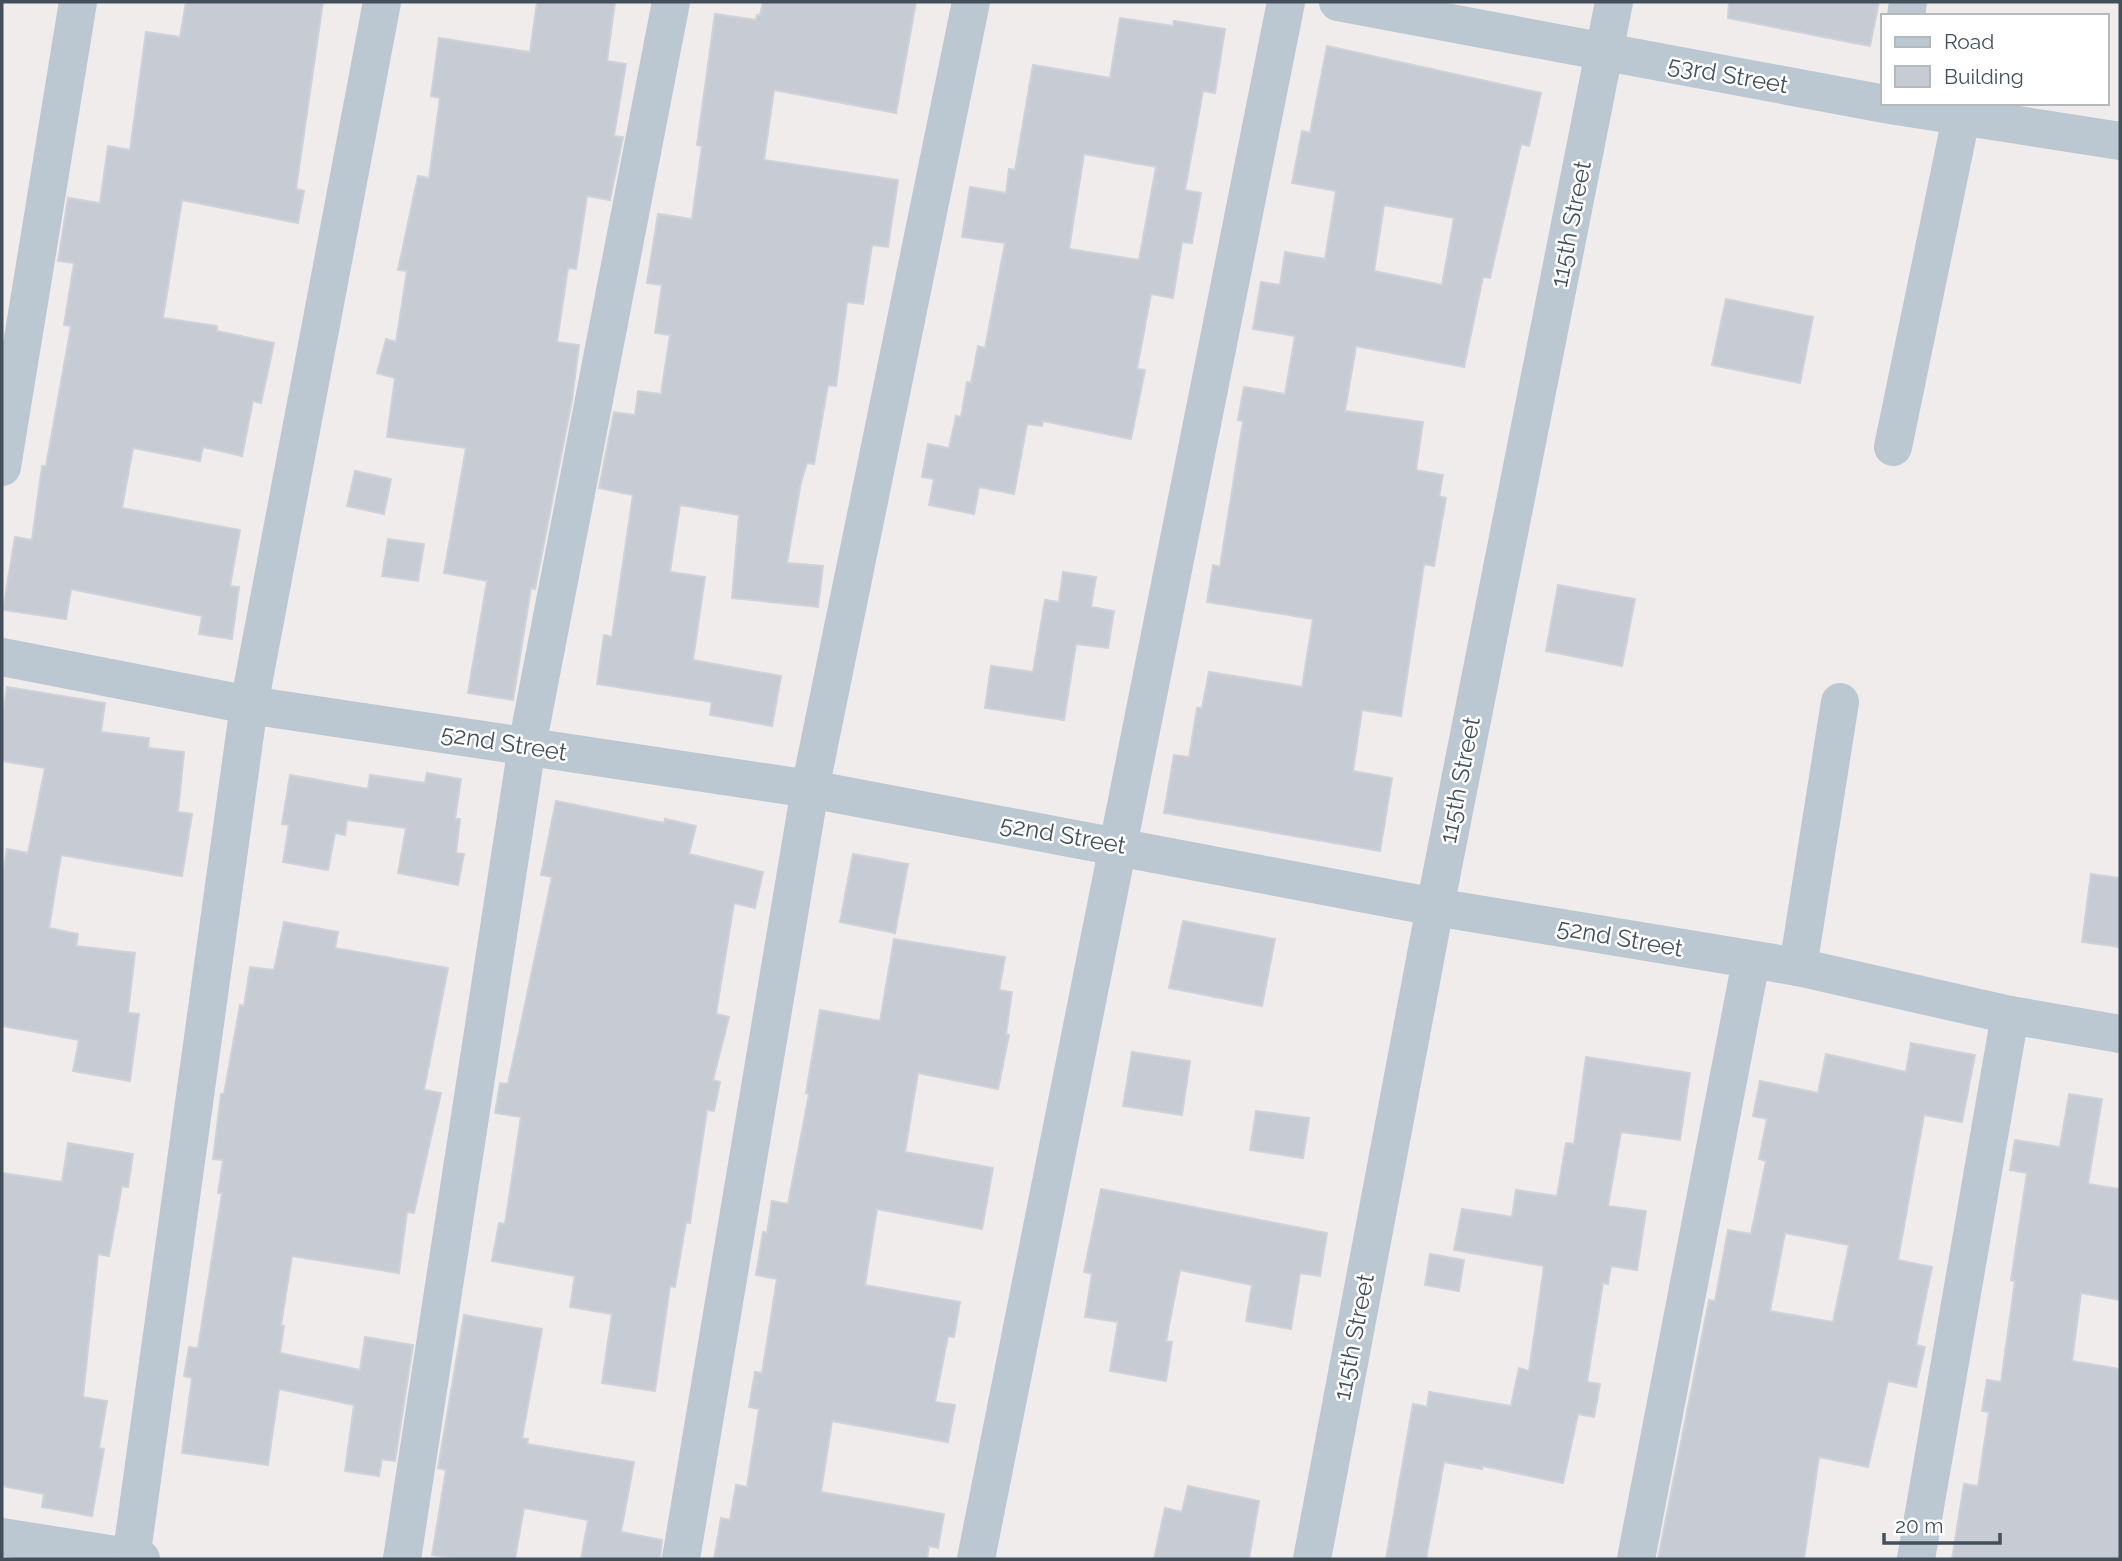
<svg xmlns="http://www.w3.org/2000/svg" width="2122" height="1561" font-family="Raleway,sans-serif">
  <style>
    .building { fill: #c7cbd3; stroke: #cfd2d9; stroke-width: 2; fill-rule: evenodd }
    .lines { fill: none; stroke-linecap: round; stroke-linejoin: round }
    .minor { stroke: #bbc7d1; stroke-width: 38 }
    .labels { text-anchor: middle; stroke-width: 5; stroke-linejoin: round; paint-order: stroke }
    .street-label { font-size: 24px; fill: #43505c; stroke: #fff }
  </style>
  <rect width="100%" height="100%" fill="#f0ecec"/>
  <g class="building">
    <path d="M186,2H323L296,189L304,191L298,223L182,200L163,318L217,326V331L274,343L261,403L253,401L242,456L203,447L200,461L133,448L122,508L240,530L230,586L239,587L232,639L199,634L202,616L71,589L66,619L3,610L15,537L32,540L42,466H46L71,326L64,325L74,263L58,261L68,198L100,203L108,146L130,150L146,32L180,37Z"/>
    <path d="M537,2H615L607,61L626,64L614,136L623,137L610,200L587,196L576,269L568,268L557,342L579,345L572,400L535,589L531,588L513,700L468,693L487,581L444,573L466,448L387,437L395,378L377,373L386,339L396,342L407,271L398,270L418,176L429,178L440,98L431,96L439,38L530,52Z"/>
    <path d="M763,2H916L896,113L774,90L764,160L898,180L888,247L872,245L863,304L847,302L836,386L828,385L814,464L807,463L801,482L787,563L823,566L818,607L732,598L739,515L680,505L670,572L705,577L693,660L781,676L772,726L710,715L712,702L597,684L604,635L612,637L633,495L599,488L614,412L635,415L638,391L661,394L670,335L655,333L662,285L647,283L658,214L692,219L702,146L697,145L715,14L756,20L757,15H760Z"/>
    <path d="M1729,2H1879L1870,46L1728,18Z"/>
    <path d="M1120,18L1173,26L1174,21L1225,29L1215,93L1203,91L1185,190L1201,193L1192,243L1182,242L1173,298L1151,294L1137,369L1145,370L1131,439L1043,421L1042,426L1027,424L1014,494L979,487L974,514L929,505L934,479L922,477L928,444L949,448L956,416L961,417L967,382L971,383L978,346L985,348L1005,243L962,237L970,187L1006,193L1009,169L1015,170L1033,65L1110,78ZM1084,154L1156,167L1139,260L1069,249Z"/>
    <path d="M1327,46L1541,93L1529,146L1521,144L1490,278L1483,277L1464,367L1356,346L1345,411L1423,422L1416,470L1443,475L1439,496L1446,498L1434,566L1424,564L1401,716L1362,710L1353,771L1392,778L1380,851L1164,813L1174,755L1189,757L1197,708H1202L1209,672L1302,687L1313,619L1207,602L1213,565L1220,567L1243,421L1238,420L1244,387L1285,394L1295,336L1253,329L1261,282L1280,285L1285,252L1325,259L1336,191L1292,183L1302,131L1310,133ZM1384,205L1454,218L1442,285L1374,271Z"/>
    <path d="M1726,299L1813,317L1800,383L1712,365Z"/>
    <path d="M355,471L391,479L384,514L347,506Z"/>
    <path d="M388,539L424,544L418,581L382,576Z"/>
    <path d="M1063,572L1096,577L1091,607L1114,611L1108,648L1076,644L1064,720L985,708L991,666L1033,672L1045,600L1059,602Z"/>
    <path d="M1558,585L1635,599L1622,666L1546,651Z"/>
    <path d="M7,687L105,703L101,732L149,738L148,748L184,752L178,812L192,814L182,876L61,855L49,928L78,934L76,946L135,953L128,1013L139,1014L130,1081L73,1071L79,1040L2,1026V880L7,849L28,853L45,768L2,761V721Z"/>
    <path d="M427,773L461,779L455,819H460L456,853L464,854L458,885L398,873L406,828L347,820L345,835L335,833L328,870L283,862L289,825L282,824L290,775L368,789L370,775L425,783Z"/>
    <path d="M556,801L664,823L665,819L696,826L689,854L763,872L755,908L734,903L716,1014L729,1017L713,1080L720,1082L714,1111L707,1110L690,1223L686,1222L675,1287L670,1286L655,1391L602,1383L612,1314L570,1307L575,1276L492,1261L499,1223L505,1224L521,1117L495,1113L500,1083L508,1084L552,877L541,875Z"/>
    <path d="M853,854L908,864L895,933L840,922Z"/>
    <path d="M2091,874L2120,878V947L2082,942Z"/>
    <path d="M1183,921L1275,939L1262,1006L1169,988Z"/>
    <path d="M284,922L338,932L335,948L448,968L424,1090L441,1093L414,1213L407,1212L399,1273L292,1256L281,1325L284,1326L280,1353L360,1370L365,1337L413,1345L395,1461L382,1459L379,1476L345,1471L354,1405L279,1389L268,1465L182,1453L192,1378L184,1376L189,1347L198,1348L222,1193H218L223,1160L213,1159L221,1094H224L240,1005L244,1006L250,967L274,970Z"/>
    <path d="M894,939L1005,957L999,990L1012,992L1006,1034L1009,1035L998,1089L918,1073L905,1152L993,1168L982,1229L877,1209L865,1285L960,1302L954,1337L948,1336L935,1402L955,1405L948,1442L832,1421L821,1492L944,1514L938,1548L929,1546L927,1559H714L721,1518L730,1520L736,1485L747,1487L759,1409L749,1407L755,1372L762,1373L777,1279L756,1275L763,1232L767,1233L772,1201L788,1204L809,1094L806,1093L820,1010L880,1021Z"/>
    <path d="M1911,1043L1975,1055L1962,1122L1924,1115L1898,1260L1932,1267L1916,1345L1925,1347L1916,1387L1888,1381L1868,1467L1819,1457L1804,1559H1658L1709,1300L1715,1301L1728,1230L1751,1234L1766,1161L1759,1159L1767,1119L1753,1116L1760,1081L1818,1093L1826,1054L1906,1072ZM1785,1233L1849,1245L1833,1322L1770,1311Z"/>
    <path d="M1132,1052L1190,1061L1182,1115L1123,1106Z"/>
    <path d="M1586,1057L1690,1073L1680,1140L1621,1132L1608,1206L1646,1211L1637,1270L1611,1266L1608,1284L1603,1283L1587,1382L1600,1384L1594,1417L1578,1414L1563,1483L1483,1466L1482,1469L1444,1462L1426,1559H1386L1413,1404L1427,1407L1429,1392L1511,1406L1519,1368L1529,1371L1544,1266L1454,1250L1462,1209L1512,1217L1516,1190L1557,1196L1566,1143L1574,1144Z"/>
    <path d="M2069,1094L2102,1099L2088,1184L2120,1189V1300L2081,1293L2072,1361L2120,1369V1559H1952L1964,1484L1978,1486L1989,1412L1982,1411L1987,1380L2001,1382L2015,1281L2011,1280L2027,1173L2010,1170L2015,1140L2060,1147Z"/>
    <path d="M1256,1111L1309,1118L1303,1158L1250,1150Z"/>
    <path d="M68,1143L133,1154L128,1187L122,1186L109,1256L98,1254L83,1397L107,1401L99,1448L104,1449L92,1516L42,1507L44,1494L2,1486V1173L62,1182Z"/>
    <path d="M1101,1189L1327,1233L1320,1276L1300,1273L1291,1329L1246,1321L1252,1285L1180,1270L1166,1341L1172,1342L1166,1381L1110,1371L1118,1322L1085,1317L1092,1274L1084,1272Z"/>
    <path d="M1430,1254L1464,1260L1459,1291L1425,1285Z"/>
    <path d="M464,1315L542,1329L522,1438L528,1439L527,1444L634,1462L621,1532L662,1540L660,1559H581L588,1520L524,1508L515,1559H456L432,1555L446,1470L438,1468Z"/>
    <path d="M1188,1486L1259,1501L1249,1559H1154L1165,1508L1182,1512Z"/>
  </g>
  <g class="lines">
    <g class="minor">
      <path d="M1338,2L1890,105L2120,141"/>
      <path d="M1906,16L1908,2"/>
      <path d="M1893,447L1961,118"/>
      <path d="M2,467L78,2"/>
      <path d="M2,657L249,705L810,789L1435,907L1798,967L2010,1015L2120,1034"/>
      <path d="M1798,967L1840,702"/>
      <path d="M2,1537L141,1559"/>
      <path d="M131,1559L249,705L382,2"/>
      <path d="M402,1559L527,746L671,2"/>
      <path d="M681,1559L810,789L971,2"/>
      <path d="M976,1559L1286,2"/>
      <path d="M1312,1559L1435,907L1614,2"/>
      <path d="M1636,1559L1751,961"/>
      <path d="M1916,1559L2010,1015"/>
    </g>
  </g>
  <g class="labels">
    <g class="street-label">
      <text transform="translate(1728 75) rotate(10)" y="8">53rd Street</text>
      <text transform="translate(1571 224) rotate(-79)" y="8">115th Street</text>
      <text transform="translate(504 743) rotate(9)" y="8">52nd Street</text>
      <text transform="translate(1460 780) rotate(-79)" y="8">115th Street</text>
      <text transform="translate(1063 835) rotate(10)" y="8">52nd Street</text>
      <text transform="translate(1620 938) rotate(10)" y="8">52nd Street</text>
      <text transform="translate(1354 1337) rotate(-79)" y="8">115th Street</text>
    </g>
  </g>
  <rect width="2122" height="1561" fill="none" stroke="#43505c" stroke-width="7"/>
  <rect x="1881" y="14" width="228" height="91" fill="#ffffff" stroke="#b4b9be" stroke-width="2"/>
  <rect x="1895" y="37" width="35" height="10" fill="#bbc7d1" stroke="#b4b9be" stroke-width="2"/>
  <text x="1944" y="49" font-size="21" fill="#43505c">Road</text>
  <rect x="1895" y="66" width="35" height="21" fill="#c7cbd3" stroke="#b4b9be" stroke-width="2"/>
  <text x="1944" y="84" font-size="21" fill="#43505c">Building</text>
  <path d="M1884 1533v10h116v-10" fill="none" stroke="#43505c" stroke-width="3.5"/>
  <text x="1895" y="1533" font-size="21" fill="#43505c" stroke="#ffffff" stroke-width="5" paint-order="stroke">20 m</text>
</svg>
